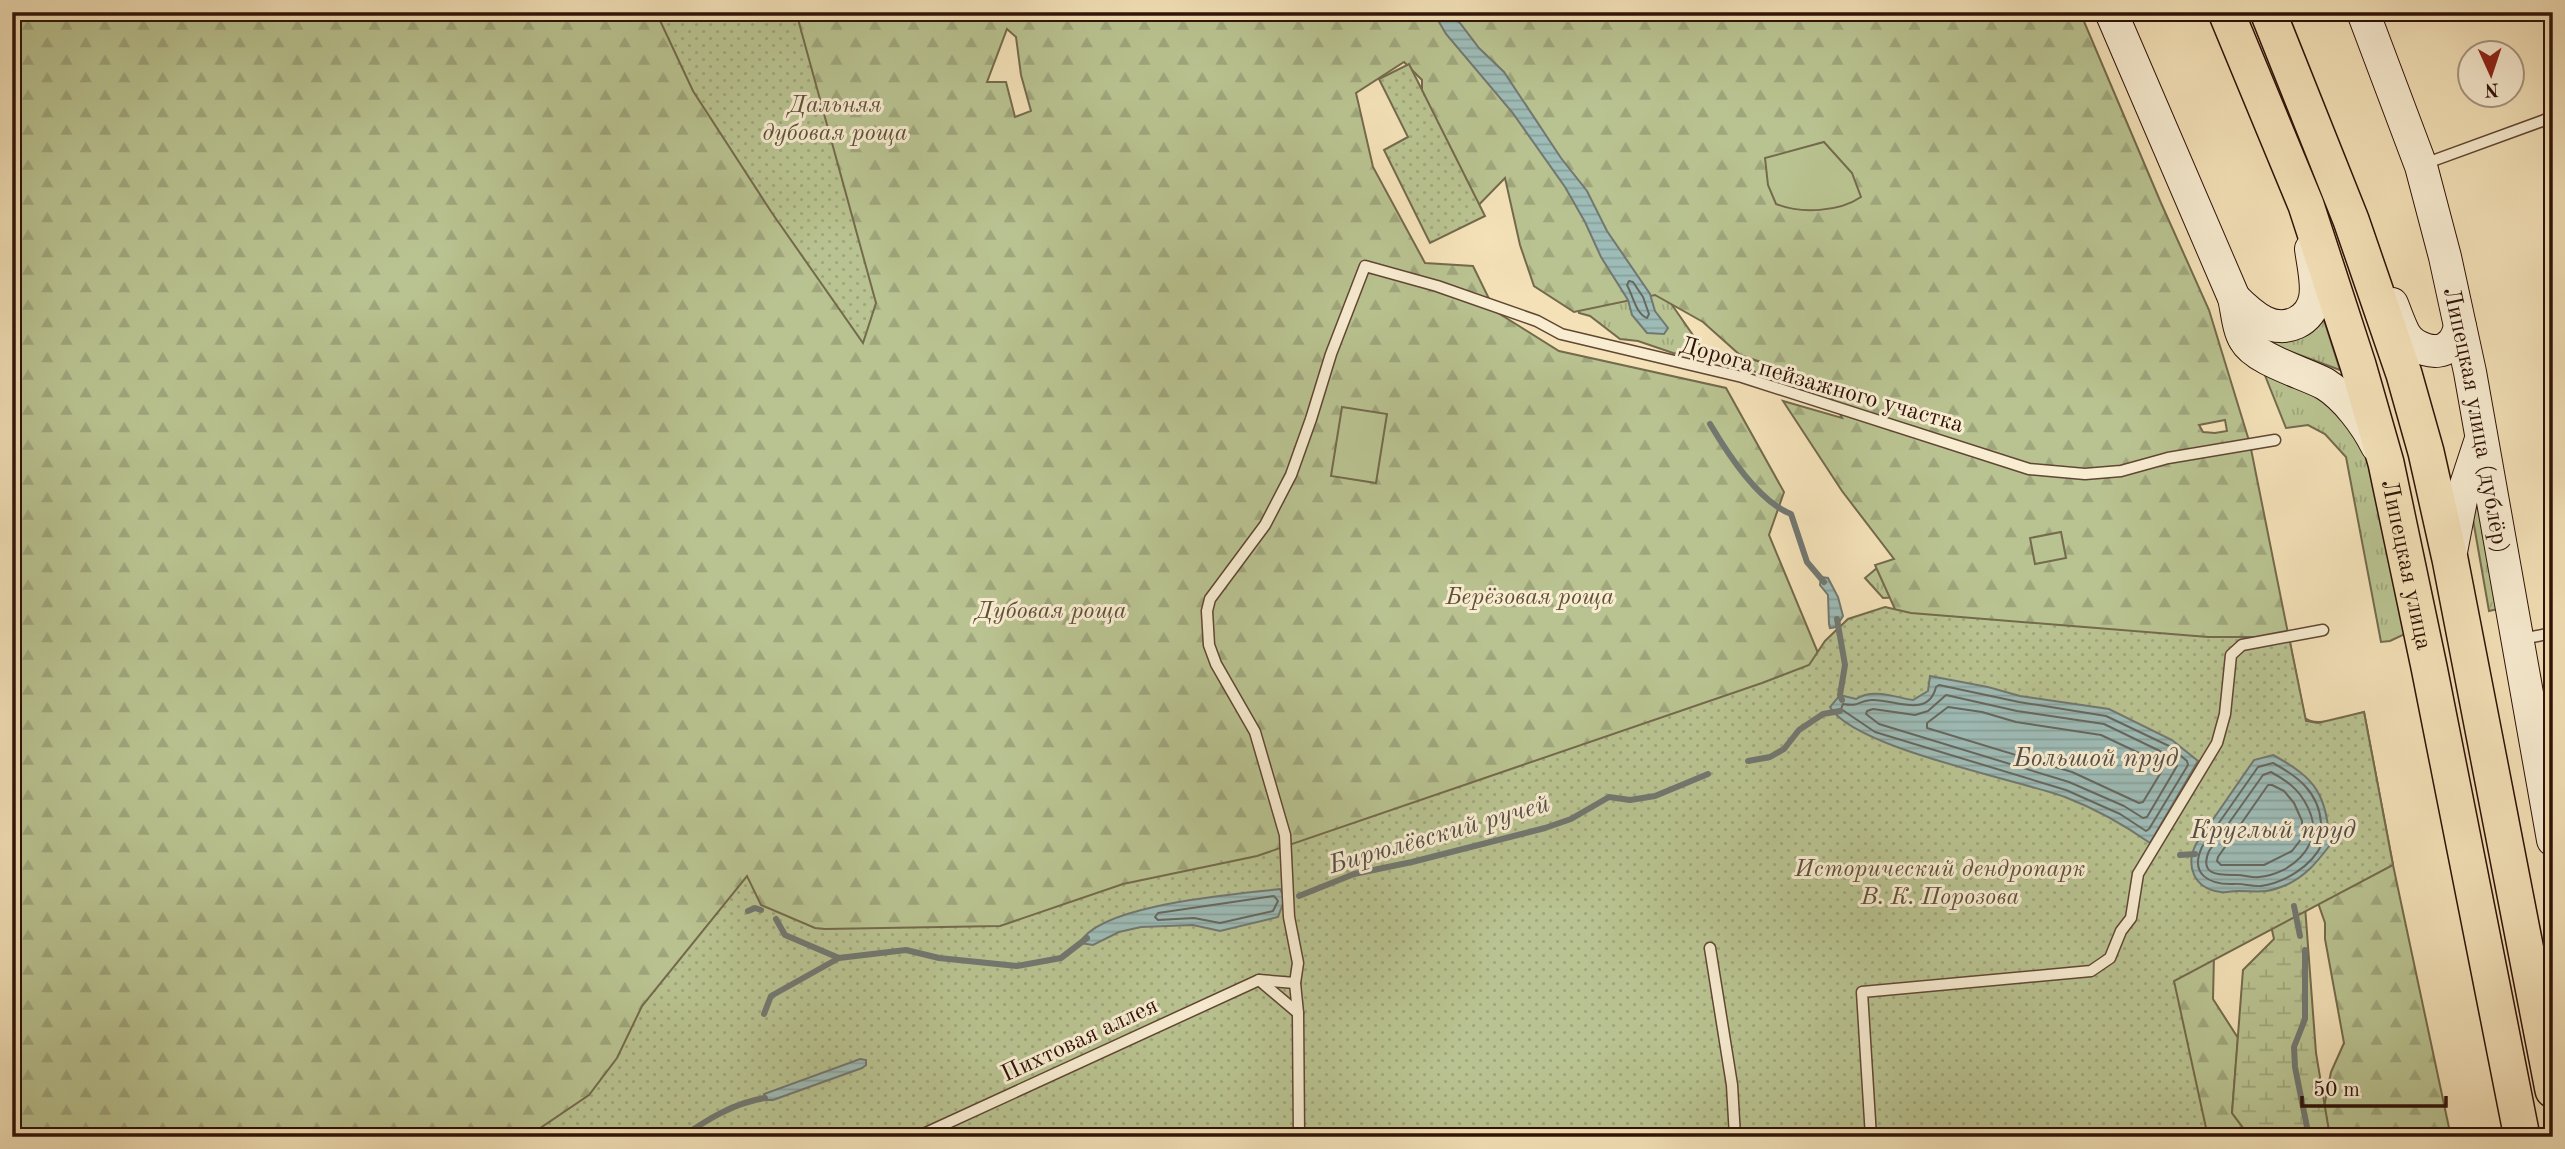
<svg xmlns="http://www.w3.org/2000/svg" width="2565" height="1149" font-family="'Old Standard TT',serif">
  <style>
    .grass { fill: url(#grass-tufts); stroke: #746a4c; stroke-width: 2 }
    .forest { fill: url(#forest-firs); stroke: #746a4c; stroke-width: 2; fill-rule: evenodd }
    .wetland { fill: url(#wetland-marsh); stroke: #746a4c; stroke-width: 2 }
    .park { fill: url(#park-dots); stroke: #746a4c; stroke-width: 2 }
    .pitch { fill: #b9c391; stroke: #746a4c; stroke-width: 2 }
    .water { fill: url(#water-rules); stroke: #727871; stroke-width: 2 }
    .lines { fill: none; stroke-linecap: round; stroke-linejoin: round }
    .shore { stroke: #66675f; stroke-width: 2 }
    .stream { stroke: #727871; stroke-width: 6 }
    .lane-casing { stroke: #604633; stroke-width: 13 }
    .secondary-casing { stroke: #2f1207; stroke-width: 34 }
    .primary-casing { stroke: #2f1207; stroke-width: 38 }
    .lane { stroke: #f8ecd1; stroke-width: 10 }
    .secondary { stroke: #f8ecd1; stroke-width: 32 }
    .primary { stroke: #f4e1b8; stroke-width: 35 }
    .labels { text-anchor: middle; stroke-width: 6; stroke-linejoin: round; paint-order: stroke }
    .park-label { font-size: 24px; font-style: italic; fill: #5f5037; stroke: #f8ecd1 }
    .street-label { font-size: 24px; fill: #2f1207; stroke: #f8ecd1 }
    .water-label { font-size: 26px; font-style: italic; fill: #564e45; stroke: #f8ecd1 }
  </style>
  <defs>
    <pattern id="grass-tufts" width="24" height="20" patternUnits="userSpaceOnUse" patternTransform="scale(1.75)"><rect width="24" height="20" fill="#b9c391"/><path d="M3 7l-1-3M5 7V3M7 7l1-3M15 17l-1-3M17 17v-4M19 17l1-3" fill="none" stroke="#9fa67c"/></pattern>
    <pattern id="forest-firs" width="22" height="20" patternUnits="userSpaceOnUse" patternTransform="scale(1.75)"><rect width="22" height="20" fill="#b9c391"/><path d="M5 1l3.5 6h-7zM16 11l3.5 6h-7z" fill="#9fa67c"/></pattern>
    <pattern id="wetland-marsh" width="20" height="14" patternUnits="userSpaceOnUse" patternTransform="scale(1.75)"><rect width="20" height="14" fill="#b9c391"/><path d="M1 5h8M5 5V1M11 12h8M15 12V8" fill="none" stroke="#9fa67c"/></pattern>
    <pattern id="park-dots" width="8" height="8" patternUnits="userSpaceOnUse" patternTransform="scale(1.75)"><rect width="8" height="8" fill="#b9c391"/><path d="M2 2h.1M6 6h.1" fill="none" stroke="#9fa67c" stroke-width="1.8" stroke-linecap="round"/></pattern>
    <pattern id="water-rules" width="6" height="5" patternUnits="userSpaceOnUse" patternTransform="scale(1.75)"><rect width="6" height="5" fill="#9ebcb7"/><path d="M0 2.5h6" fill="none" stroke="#88a19c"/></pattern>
  </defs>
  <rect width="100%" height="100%" fill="#f4e1b8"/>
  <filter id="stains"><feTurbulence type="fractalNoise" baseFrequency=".00286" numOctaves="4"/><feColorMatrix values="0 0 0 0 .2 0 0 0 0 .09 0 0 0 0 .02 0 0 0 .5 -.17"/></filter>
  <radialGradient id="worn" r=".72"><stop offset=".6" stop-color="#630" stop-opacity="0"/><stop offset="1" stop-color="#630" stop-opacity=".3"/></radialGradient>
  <g class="grass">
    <path d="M1654,279L1704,351L1695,357L1673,353L1638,341L1620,339L1590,316L1579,313L1578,303Z"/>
    <path d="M2324,320L2340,370L2260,340L2308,334Z"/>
    <path d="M1740,355L1824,383L1823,389C1807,391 1758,373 1742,367L1741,361L1745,357Z"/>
    <path d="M2260,363L2325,397L2368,448L2405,634L2390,641L2381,642L2346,457L2325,434L2308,425L2286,428Z"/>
    <path d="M2471,508H2478L2502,608L2489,611Z"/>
    <path d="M1877,568L1902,597L1883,598L1865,578Z"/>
  </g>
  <path class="forest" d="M12,12H2080L2161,203L2209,310L2250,444L2305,718C2316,728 2350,716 2364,712L2393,865L2451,1137H2330L2324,1107L2331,1072L2344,1043L2325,939V923L2309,877L2214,955L2213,999L2238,1038L2232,1113L2250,1137H12ZM1007,29L1016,37L1021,75L1031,111L1015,117L1006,82H987ZM1404,62L1422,80V127L1465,219L1505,178L1520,245L1534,286L1574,312L1655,295L1703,322L1740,355L1824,383L1842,418L1783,401L1842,491L1894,559L1875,565L1904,629L1818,653L1769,535L1784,492L1726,388L1559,351L1495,311L1473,266L1425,263L1373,167L1356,93ZM2225,420L2227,431L2215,433L2203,432L2199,425Z"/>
  <path class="wetland" d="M2305,906L2316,1053L2330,1137H2250L2232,1113L2243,970L2274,939L2269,917Z"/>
  <g class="park">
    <path d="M656,12H796L876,303L863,343L772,213L693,91Z"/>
    <path d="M1409,64L1485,216L1430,243L1384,150L1408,137L1379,79Z"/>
    <path d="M1885,607L1911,613L2208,637H2289L2306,721L2318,723L2364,712L2393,865L2174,981L2208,1137H527L589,1095L617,1058L642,1006L747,876L761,905L815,928L825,929L1000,926L1123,884L1257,856L1762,683L1809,665L1825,641L1848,619Z"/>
  </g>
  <g class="pitch">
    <path d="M1824,142L1852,173L1861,197C1839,212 1801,214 1776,204L1768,185L1765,158Z"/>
    <path d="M1342,407L1387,414L1376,483L1331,476Z"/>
    <path d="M2061,532L2066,558L2035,564L2030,538Z"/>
  </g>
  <g class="water">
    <path d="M1446,15L1460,23L1479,48L1504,72L1561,158L1587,191L1607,231L1650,294L1655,311L1668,328L1664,334L1647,333L1632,315L1628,300L1601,257L1585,222L1565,187L1512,112L1446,34L1439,22Z"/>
    <path d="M1821,577L1828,578L1838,597L1843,616L1836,627L1830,628L1829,624L1828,595L1820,585Z"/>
    <path d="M1930,676L1988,687L2020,696L2109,709L2172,740L2198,761L2150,843C2123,824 2096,809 2065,797C2015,779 1854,748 1830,707L1840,695L1856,699C1873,688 1894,697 1913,700L1928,691Z"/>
    <path d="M2273,755C2317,779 2326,794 2330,845C2317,862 2306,876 2286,885C2265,894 2259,891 2237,891C2232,891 2227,893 2221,892C2194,889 2185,866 2196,844L2254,760Z"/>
    <path d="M1280,889L1285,898L1278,917L1220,931L1193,925L1141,927L1119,932L1093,945L1080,943C1099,904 1239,894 1280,889Z"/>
    <path d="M860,1059L866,1060V1065L862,1068L773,1100H766L764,1094Z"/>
  </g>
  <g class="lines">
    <g class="shore">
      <path d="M1629,281L1633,282L1643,297L1649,314L1647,318C1636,314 1633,296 1627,285Z"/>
      <path d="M1939,685L2019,702L2106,716L2169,746L2187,761L2188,765L2149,829L2146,831L2120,814L2066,790L1875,732L1841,709L1843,704C1860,707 1857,701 1871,700C1892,698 1928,720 1936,687Z"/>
      <path d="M1946,695L2017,711L2104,724L2164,753L2177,766L2147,817L2143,818L2124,806L2069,782L1879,724L1866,714L1867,711L1873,709L1915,715L1928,711Z"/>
      <path d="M1948,707L1982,712L2016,722L2101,735L2158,762L2163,769L2143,802L2139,803L2072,772L1927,728V723Z"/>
      <path d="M2273,763C2297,776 2319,792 2321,823C2322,829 2324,838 2322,844C2312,866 2284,883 2261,886C2252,887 2243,883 2234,884C2210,885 2189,875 2202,847L2258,767Z"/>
      <path d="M2271,772C2291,783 2303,793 2311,815C2322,847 2289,875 2259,877C2252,878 2245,875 2237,875C2222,875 2198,877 2209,851L2263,775Z"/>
      <path d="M2268,785H2272L2284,791L2294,803L2302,821V838L2292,851L2264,865H2221L2217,861L2218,857Z"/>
      <path d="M1274,896L1278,901L1273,911L1220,923L1194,918L1158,920L1155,917L1158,913Z"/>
    </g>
    <g class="stream">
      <path d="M1710,424C1728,454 1758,501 1791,514L1807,562L1824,582"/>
      <path d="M1837,619L1845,665L1840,695L1842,700"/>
      <path d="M1748,761L1770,757L1784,749L1799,730L1823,714L1840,711"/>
      <path d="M2180,855L2195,854"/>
      <path d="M1299,896L1354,874L1412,862L1545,828L1571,819L1609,797L1630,800L1655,796L1708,774"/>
      <path d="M2294,906L2300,936"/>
      <path d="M748,911L755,908L761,910"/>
      <path d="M776,919L785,935L839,958L906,950L939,958L1017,966L1061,958L1087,938"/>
      <path d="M2305,950V1019L2294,1047L2295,1067L2309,1137"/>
      <path d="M764,1014L771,996L839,958"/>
      <path d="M682,1137C708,1119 734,1103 765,1098"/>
    </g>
    <g class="lane-casing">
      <g id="lane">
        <path d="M2546,119L2553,136"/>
        <path d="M2424,164L2553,117"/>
        <path d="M2521,639L2553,633"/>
        <path d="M1710,948L1732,1085L1735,1137"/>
        <path d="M1259,980L1298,1013"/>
        <path d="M917,1137L1259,980L1295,983"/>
        <path d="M1299,1137L1298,1013L1295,983L1298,963L1289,917L1285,835L1255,732L1216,664L1209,645L1207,611L1210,599L1265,525L1291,475L1311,419L1331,354L1365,266L1437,286L1537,321L1561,334L1742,377L2029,469L2085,474L2121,471L2168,458L2275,440"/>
        <path d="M1871,1137L1862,992L2091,971L2110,958L2121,931L2131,918L2138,874L2217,743L2225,714L2231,655L2242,645L2323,630"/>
      </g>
    </g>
    <g class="secondary-casing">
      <g id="secondary">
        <path d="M2111,12L2234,298C2237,310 2238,329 2245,340C2256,360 2305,373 2325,384C2346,397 2366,424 2377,446"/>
        <path id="s1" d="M2363,12L2421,166L2445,257L2470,372L2553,840"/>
        <path d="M2234,298C2243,307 2252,316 2264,322C2286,333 2311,321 2315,298C2318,284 2313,264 2311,249"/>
        <path d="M2392,304C2396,314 2400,326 2405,335C2413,348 2437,357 2449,346C2455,342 2458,334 2460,327"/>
        <path d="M2450,557L2461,500L2480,442"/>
      </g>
    </g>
    <g class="primary-casing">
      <g id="primary">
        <path id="s2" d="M2226,12L2306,205L2358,365L2386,463L2429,667L2522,1137"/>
        <path d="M2268,12L2351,220L2404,374L2426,452L2450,559L2553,1090"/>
      </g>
    </g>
    <use href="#lane" class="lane"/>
    <use href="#secondary" class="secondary"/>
    <use href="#primary" class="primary"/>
  </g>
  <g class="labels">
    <g class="park-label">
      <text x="835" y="112">Дальняя<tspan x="835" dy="28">дубовая роща</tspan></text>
      <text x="1530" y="604">Берёзовая роща</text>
      <text x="1051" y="618">Дубовая роща</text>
      <text x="1940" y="876">Исторический дендропарк<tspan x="1940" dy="28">В. К. Порозова</tspan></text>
    </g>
    <g class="street-label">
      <text transform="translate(1822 384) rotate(16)" y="8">Дорога пейзажного участка</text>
      <text dy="8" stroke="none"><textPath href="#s1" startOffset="425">Липецкая улица (дублёр)</textPath></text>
      <text dy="8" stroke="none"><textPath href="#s2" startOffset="583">Липецкая улица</textPath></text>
      <text transform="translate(1079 1039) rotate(-25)" y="8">Пихтовая аллея</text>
    </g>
    <g class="water-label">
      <text x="2096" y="766">Большой пруд</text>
      <text x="2273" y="838">Круглый пруд</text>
      <text transform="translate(1439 833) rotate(-16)" y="9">Бирюлёвский ручей</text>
    </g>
  </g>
  <rect width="2565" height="1149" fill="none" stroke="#f4e1b8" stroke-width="42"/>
  <rect x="14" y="14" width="2537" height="1121" fill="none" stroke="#2f1207" stroke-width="3.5"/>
  <rect x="21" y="21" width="2523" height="1107" fill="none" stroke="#2f1207" stroke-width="2"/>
  <g transform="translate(2491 74) rotate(177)"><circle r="33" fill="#f8ecd1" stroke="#a89580" stroke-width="2"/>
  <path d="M0-5L12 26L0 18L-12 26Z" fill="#8f2418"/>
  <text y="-10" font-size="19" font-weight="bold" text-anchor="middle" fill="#2f1207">N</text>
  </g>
  <path d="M2302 1096v10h144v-10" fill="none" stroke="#2f1207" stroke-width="3.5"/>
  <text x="2313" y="1096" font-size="21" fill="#2f1207" stroke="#f8ecd1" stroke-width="5" paint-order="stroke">50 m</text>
  <rect width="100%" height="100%" filter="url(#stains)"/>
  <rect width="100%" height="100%" fill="url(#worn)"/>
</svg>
